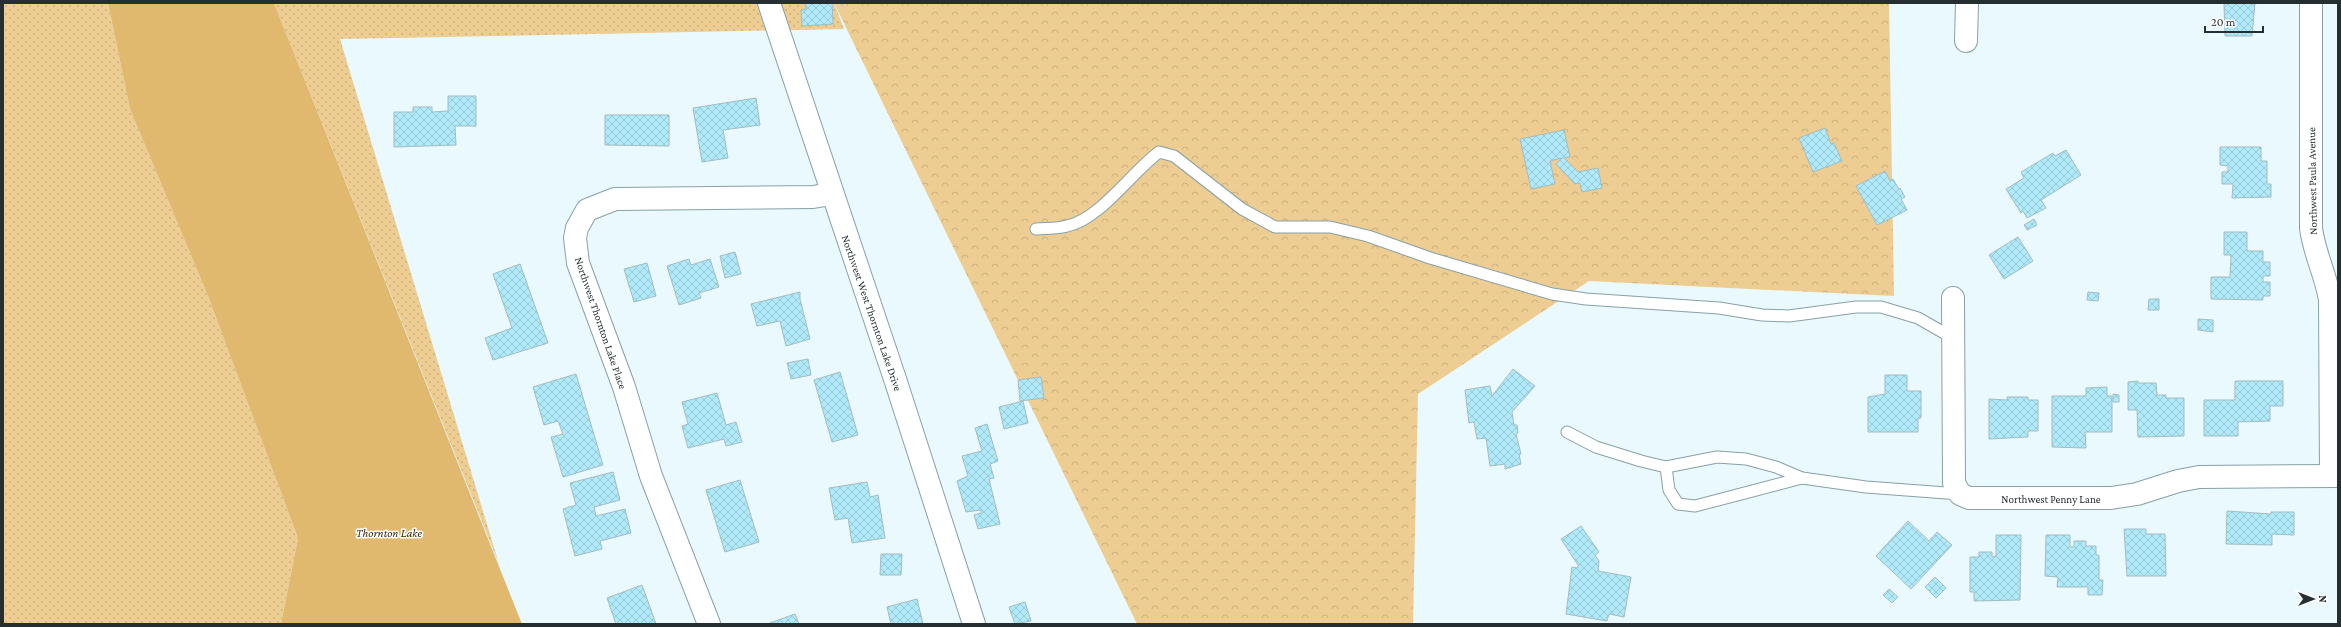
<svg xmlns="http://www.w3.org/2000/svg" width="2341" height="627" font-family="'Crimson Pro',serif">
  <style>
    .grass { fill: url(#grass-dots) }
    .forest { fill: url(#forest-crowns) }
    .water { fill: #e0b96e }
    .building { fill: url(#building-cross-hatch); stroke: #a2bdc3 }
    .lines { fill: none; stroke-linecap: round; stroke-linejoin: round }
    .service-casing { stroke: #87a1a7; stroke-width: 13 }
    .minor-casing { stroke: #87a1a7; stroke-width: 24 }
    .tertiary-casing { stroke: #87a1a7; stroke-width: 24 }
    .service { stroke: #fff; stroke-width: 11 }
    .minor { stroke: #fff; stroke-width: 22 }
    .tertiary { stroke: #fff; stroke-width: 22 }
    .labels { text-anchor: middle; stroke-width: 3; stroke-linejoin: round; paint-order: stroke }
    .street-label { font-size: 11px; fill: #252f32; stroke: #fff }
    .water-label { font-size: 12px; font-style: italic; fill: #3a2a08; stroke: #fff }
  </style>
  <defs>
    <pattern id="grass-dots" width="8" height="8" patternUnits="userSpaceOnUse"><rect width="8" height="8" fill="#edcd92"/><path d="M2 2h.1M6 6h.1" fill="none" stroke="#cbb07e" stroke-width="1.8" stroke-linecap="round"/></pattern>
    <pattern id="forest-crowns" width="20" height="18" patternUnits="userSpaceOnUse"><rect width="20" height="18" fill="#edcd92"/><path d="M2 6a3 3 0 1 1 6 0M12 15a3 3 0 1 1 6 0" fill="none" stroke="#cbb07e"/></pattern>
    <pattern id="building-cross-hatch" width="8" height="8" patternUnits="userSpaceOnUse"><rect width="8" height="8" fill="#b0eaf9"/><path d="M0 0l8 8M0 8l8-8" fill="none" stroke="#97c9d6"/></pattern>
  </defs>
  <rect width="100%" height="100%" fill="#e9f9fd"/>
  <g class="grass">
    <path d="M3,3H108L130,109L208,296L298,538L281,624H3Z"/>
    <path d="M274,3H834L844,29L340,39L499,564Z"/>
  </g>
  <path class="forest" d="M834,3H1889L1894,296L1589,281L1418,394L1413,624H1137Z"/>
  <path class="water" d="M108,3H274L522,624H281L298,538L208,296L130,109Z"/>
  <g class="building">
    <path d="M806,3H832L833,24L802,26L801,10L806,9Z"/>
    <path d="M2224,3H2255L2252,36H2225Z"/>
    <path d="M448,96H476V126H455L456,145L394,147V112H413V107H432V112L448,111Z"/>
    <path d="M756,98L760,125L723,130L728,158L702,162L693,108Z"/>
    <path d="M605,115H669V146L605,145Z"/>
    <path d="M1825,128L1831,144L1834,143L1842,161L1813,172L1799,138Z"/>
    <path d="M1564,130L1570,157L1564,158L1578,172L1598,168L1602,188L1582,192L1580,183L1575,184L1556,164L1562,158L1550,161L1555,184L1531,189L1520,139Z"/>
    <path d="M2220,147H2261V161H2267V184H2271V197L2232,198L2233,184H2222V172H2228V166L2220,165Z"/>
    <path d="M2066,150L2081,175L2041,200L2046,208L2027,218L2023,211L2021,213L2006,189L2024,178L2021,172L2053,153L2055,156Z"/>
    <path d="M1885,171L1890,181L1893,179L1899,189L1900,188L1905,197L1901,199L1907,210L1877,225L1856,186Z"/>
    <path d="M2034,219L2037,225L2027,230L2024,225Z"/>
    <path d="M2224,232H2247V251H2263V262H2270V276H2263V282H2270V296H2263V300L2211,299V277H2230L2231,255H2224Z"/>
    <path d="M2018,237L2033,261L2004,279L1989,255Z"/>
    <path d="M735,252L741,274L725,278L720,256Z"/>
    <path d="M689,259L691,265L710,259L719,287L699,293L701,298L679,305L667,266Z"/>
    <path d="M647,263L656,296L634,302L624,269Z"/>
    <path d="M520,264L548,343L493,360L485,338L512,328L493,274Z"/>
    <path d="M800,292V299L810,339L786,346L780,321L757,326L751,304Z"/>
    <path d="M2088,292L2099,293L2098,301L2087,300Z"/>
    <path d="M2149,299H2159V310H2148Z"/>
    <path d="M2198,319L2213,320V332L2198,330Z"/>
    <path d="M808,359L811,375L791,379L787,363Z"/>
    <path d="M1513,369L1535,386L1512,412L1514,425H1517L1518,433L1516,434L1521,454H1519L1521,464L1505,469V464L1490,466L1486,438L1477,439L1474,422L1469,423L1465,390L1490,386L1492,396Z"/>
    <path d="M840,372L858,435L832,442L814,380Z"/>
    <path d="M576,374L603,465L563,477L551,437L563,434L558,421L544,425L533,387Z"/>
    <path d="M1885,375H1907V391H1921V418H1918V432H1868V397L1885,394Z"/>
    <path d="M1041,377L1044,398L1020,401L1018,380Z"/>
    <path d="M2138,381V383H2156L2157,395H2166V398H2184V436L2138,437L2137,410H2128V382Z"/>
    <path d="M2235,381H2283V406H2270V421L2238,422V436H2204V400H2235Z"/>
    <path d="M2107,387V396H2112V432H2085L2086,448L2052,447V396H2086V388Z"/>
    <path d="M717,393L726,425L736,422L742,442L726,446L724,439L688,448L682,426L688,424L682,402Z"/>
    <path d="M2113,394L2119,395V402H2113Z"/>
    <path d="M2007,397H2028V400H2038V431H2028V437L1989,439V399L2007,400Z"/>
    <path d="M1023,401L1028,423L1004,429L999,407Z"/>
    <path d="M987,424L998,461L990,464L994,478L989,479L1000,524L978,529L974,515L981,513V510L966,512L957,481L968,476L962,456L982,451L975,428Z"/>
    <path d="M613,472L620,500L594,507L596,516L625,509L631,533L600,541L602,549L575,556L563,509L576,505L570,483Z"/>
    <path d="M740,480L759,542L725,552L706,490Z"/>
    <path d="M867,482L870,497L878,495L885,538L852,543L848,518L835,520L829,488Z"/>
    <path d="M2227,511L2271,514V512H2294V535L2272,534V545L2226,544Z"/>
    <path d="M1908,521L1929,541L1937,532L1952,545L1911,589L1876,556Z"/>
    <path d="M1581,526L1599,552L1595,555L1599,561L1598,571L1631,577L1624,617L1609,614L1607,621L1566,614L1572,567L1578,568V565L1561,539Z"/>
    <path d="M2124,529H2146V534H2165L2166,576H2127Z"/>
    <path d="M1996,535H2021L2020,600L1974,601V592H1970V557H1979V552H1992V557L1996,556Z"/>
    <path d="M2046,535H2070V547H2074V541H2086V546H2096V555H2099V580H2103L2102,595H2088V587H2057L2058,577L2045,576Z"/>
    <path d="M881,554H902L901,575H880Z"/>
    <path d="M1935,577L1946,588L1936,598L1925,587Z"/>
    <path d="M642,585L656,624H616L607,598Z"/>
    <path d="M1889,589L1898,597L1892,603L1883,595Z"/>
    <path d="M917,599L923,624H891L887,607Z"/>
    <path d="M1025,602L1031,621L1015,624L1009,607Z"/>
    <path d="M795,614L799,624H767Z"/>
  </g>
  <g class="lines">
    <g class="service-casing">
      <g id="service">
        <path d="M1036,229C1046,228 1057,229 1067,226C1100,219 1131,173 1159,152L1174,156L1242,209L1275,227H1330L1368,236L1430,258L1552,294L1586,299L1719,308L1762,315L1789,316L1856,307H1881L1918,318L1953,338"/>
        <path d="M1567,432L1596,447L1641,461L1666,467L1717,457L1746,459L1776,467L1802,478L1866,487L1960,494"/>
        <path d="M1666,467L1669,490L1678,504L1695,506L1802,478"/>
      </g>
    </g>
    <g class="minor-casing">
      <g id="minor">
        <path d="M2311,3V228C2314,253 2326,275 2330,300L2331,476"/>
        <path d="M1966,41L1967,3"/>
        <path d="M1953,298L1954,483L1960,494L1969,498H2111L2137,494L2178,481L2199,477L2338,476"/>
        <path d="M709,624L651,476L624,387L578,263L575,238L577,228L587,210L615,199L813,197L831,194"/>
      </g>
    </g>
    <g class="tertiary-casing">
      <path id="tertiary" d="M769,3L896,382L974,624"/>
    </g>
    <use href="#service" class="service"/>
    <use href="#minor" class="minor"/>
    <use href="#tertiary" class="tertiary"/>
  </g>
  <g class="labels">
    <g class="street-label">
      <text transform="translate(2312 181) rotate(-91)" y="4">Northwest Paula Avenue</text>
      <text transform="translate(872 313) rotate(71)" y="4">Northwest West Thornton Lake Drive</text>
      <text transform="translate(601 323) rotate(71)" y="4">Northwest Thornton Lake Place</text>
      <text x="2051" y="503">Northwest Penny Lane</text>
    </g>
    <g class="water-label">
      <text x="389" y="537">Thornton Lake</text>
    </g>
  </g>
  <rect width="2341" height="627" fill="none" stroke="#252f32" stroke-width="8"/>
  <g transform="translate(2313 599) rotate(90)" stroke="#ffffff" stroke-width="3" paint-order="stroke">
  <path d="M0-3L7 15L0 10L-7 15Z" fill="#252f32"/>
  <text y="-6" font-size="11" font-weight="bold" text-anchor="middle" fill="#252f32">N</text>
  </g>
  <path d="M2205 26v6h58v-6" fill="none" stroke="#252f32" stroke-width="2"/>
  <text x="2211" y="26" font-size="12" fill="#252f32" stroke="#ffffff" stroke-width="3" paint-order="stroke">20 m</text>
</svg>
